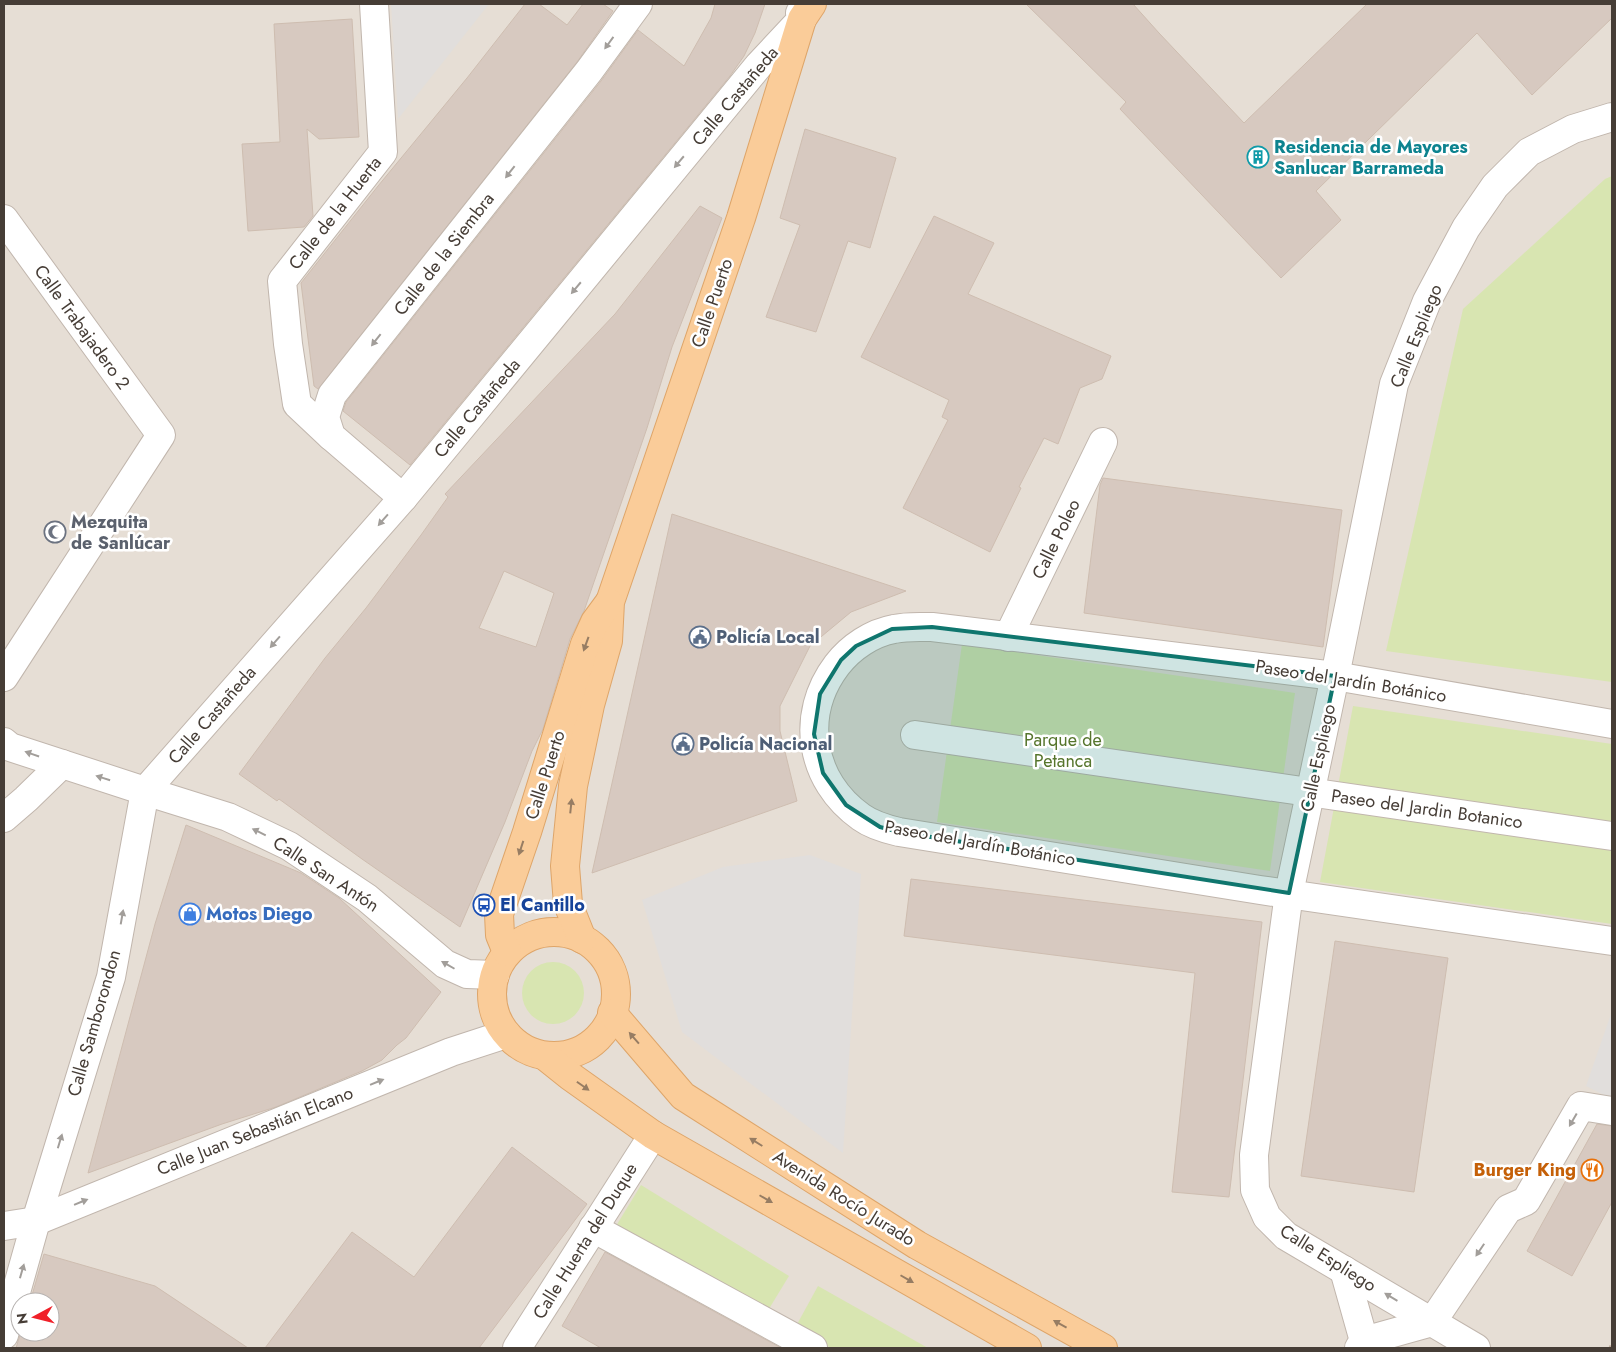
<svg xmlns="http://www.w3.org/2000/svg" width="1616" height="1352" font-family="Jost,sans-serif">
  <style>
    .residential { fill: #e6ded5; fill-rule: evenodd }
    .green { fill: #d8e5b1 }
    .parking { fill: #e1dedc }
    .building { fill: #d7c9c0; stroke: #cebdb0; fill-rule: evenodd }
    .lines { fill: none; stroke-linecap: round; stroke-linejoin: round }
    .minor-casing { stroke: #c1b6ad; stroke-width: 30 }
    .major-casing { stroke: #dea569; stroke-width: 30 }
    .path { stroke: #bfac9c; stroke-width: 3; stroke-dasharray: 2.5 2.5; stroke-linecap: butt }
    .minor { stroke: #fff; stroke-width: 28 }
    .major { stroke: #facc99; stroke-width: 28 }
    .oneway { fill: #a29e9a }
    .oneway2 { fill: #977d63 }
    .marked { fill: #0f766e; fill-opacity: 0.2; stroke: #0f766e; stroke-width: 4; stroke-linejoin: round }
    .labels { text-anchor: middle; stroke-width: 5; stroke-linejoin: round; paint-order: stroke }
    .street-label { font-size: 18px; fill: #463d36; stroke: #fff }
    .culture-label { font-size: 18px; font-weight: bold; fill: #0d838f; stroke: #fff; text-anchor: start }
    .worship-label { font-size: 18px; font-weight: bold; fill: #5b616d; stroke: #fff; text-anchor: start }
    .service-label { font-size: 18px; font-weight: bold; fill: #4e5e75; stroke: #fff; text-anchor: start }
    .park-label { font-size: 18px; fill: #56752c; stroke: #fff }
    .transit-label { font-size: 18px; font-weight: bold; fill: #164399; stroke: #fff; text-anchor: start }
    .shop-label { font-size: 18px; font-weight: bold; fill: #366cbe; stroke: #fff; text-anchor: start }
    .food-label { font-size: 18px; font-weight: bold; fill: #c56008; stroke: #fff; text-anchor: end }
  </style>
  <rect width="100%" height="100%" fill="#f3ede7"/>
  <path class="residential" d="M4,4H1612V1348H4ZM20,1302H50V1332H20Z"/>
  <g class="green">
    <path d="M1612,176V682L1386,651L1463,309L1605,179Z"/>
    <path d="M962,644L1295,693L1270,871L937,822Z"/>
    <path d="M1353,706L1612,744V924L1320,882Z"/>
    <circle cx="553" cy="993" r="31"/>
    <path d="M641,1185L789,1276L764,1317L616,1226Z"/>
    <path d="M818,1286L928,1348H831L795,1328Z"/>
  </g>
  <g class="parking">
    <path d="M391,4H489L398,119Z"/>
    <path d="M810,855L861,874L843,1153L682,1032L642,900L723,867Z"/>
    <path d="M1612,1011V1099L1586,1086Z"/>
  </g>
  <g class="building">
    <path d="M525,4H539L567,25L583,4H603L613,11L577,62L318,389L314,386L301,283L378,186L467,78Z"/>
    <path d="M715,4H765L755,33L744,56L730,76L410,465L343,411L346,402L601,81L638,30L684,66L711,18Z"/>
    <path d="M1026,4H1133L1159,33L1244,123L1367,4H1612V18L1532,95L1477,33L1316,191L1341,220L1281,278L1120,109L1126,102Z"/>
    <path d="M352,19L359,137L319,139L307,129L313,216L304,227L248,231L242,144L280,142L274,24Z"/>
    <path d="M805,129L896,158L870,248L848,241L816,332L766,317L800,225L780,218Z"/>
    <path d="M700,206L722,218L672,347L647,428L584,611L570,639L543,729L532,751L505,822L460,927L362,859L279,799L277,801L239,774L325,658L366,608L421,535L448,497L445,494L615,314ZM504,571L554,593L536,647L479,628Z"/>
    <path d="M934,216L994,243L968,294L1111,356L1102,379L1080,388L1058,444L1044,438L1019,487L1021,488L990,552L903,508L948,420L942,417L949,400L861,357Z"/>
    <path d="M1103,478L1342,510L1323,647L1084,613L1100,485Z"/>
    <path d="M672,514L906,591L851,612L810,646L780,706V731L797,801L592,873Z"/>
    <path d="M186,825L301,873L339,898L441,992L406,1038L397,1045L382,1060L362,1071L276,1107L222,1124L88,1173L155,924Z"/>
    <path d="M911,879L1262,922L1229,1197L1172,1192L1195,973L904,936Z"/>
    <path d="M1335,941L1448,958L1414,1192L1301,1176Z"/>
    <path d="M1597,1124L1612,1126V1202L1572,1276L1527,1251Z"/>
    <path d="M512,1147L587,1204L479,1348H265L352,1232L414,1277Z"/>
    <path d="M605,1252L781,1348H601L562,1326Z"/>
    <path d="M44,1254L155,1286L248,1348H16L21,1332H50V1302H30Z"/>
  </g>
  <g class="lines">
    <g class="minor-casing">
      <g id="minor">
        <path d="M4,219L161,435L4,677"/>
        <path d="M331,436L297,404L288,344L282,281L383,152L374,4"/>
        <path d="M403,498L331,436L325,417L332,395L589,71L638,4"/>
        <path d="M1008,637L1103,442"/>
        <path d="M1612,724L1335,676L932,627C919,627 907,626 894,629C872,633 851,647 837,665C799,715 810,781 861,817C872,825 886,829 899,832L1260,890L1612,941"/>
        <path d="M915,735L1612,836"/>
        <path d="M4,742L10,747L145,791L228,817L289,846L367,898L445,964L467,974L495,975"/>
        <path d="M145,791L403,498L759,65L802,19L800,13"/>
        <path d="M4,818L26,799L62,764"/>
        <path d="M4,1226L36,1221L451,1052L506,1034"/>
        <path d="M593,1228L813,1348"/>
        <path d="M1344,1270L1364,1341"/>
        <path d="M4,1335L36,1221L111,977L145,791"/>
        <path d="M517,1348L653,1135"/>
        <path d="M1359,1348L1364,1341L1432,1322L1508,1209L1526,1201L1581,1106L1612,1111"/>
        <path d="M1476,1348L1286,1236L1267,1217L1255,1190L1254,1155L1289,893L1335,676L1394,384L1427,301L1466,228L1495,186L1529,152L1573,129L1612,117"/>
      </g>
    </g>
    <g class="major-casing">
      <g id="major">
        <circle cx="554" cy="994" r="62"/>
        <path d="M582,939L568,904L565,866L573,786L590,705L608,641L610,602L741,218L802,19L812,4"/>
        <path d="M507,952L500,935L499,914L527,832L585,644L595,622L609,603"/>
        <path d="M612,1013L683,1096L917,1245L1103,1348"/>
        <path d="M545,1056L570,1076L653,1135L1027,1348"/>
      </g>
    </g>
    <path class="path" d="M1610,1348L1612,1344"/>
    <use href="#minor" class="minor"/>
    <use href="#major" class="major"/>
  </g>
  <defs><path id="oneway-solid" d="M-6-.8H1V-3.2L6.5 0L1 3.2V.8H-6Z" transform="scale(1.25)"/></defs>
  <g class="oneway">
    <use href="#oneway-solid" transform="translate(609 43) rotate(126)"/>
    <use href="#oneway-solid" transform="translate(679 162) rotate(130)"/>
    <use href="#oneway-solid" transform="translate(510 172) rotate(128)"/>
    <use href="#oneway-solid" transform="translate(576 288) rotate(130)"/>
    <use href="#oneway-solid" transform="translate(376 340) rotate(128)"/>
    <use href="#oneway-solid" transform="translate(383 520) rotate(131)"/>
    <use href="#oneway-solid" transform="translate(275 642) rotate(131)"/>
    <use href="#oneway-solid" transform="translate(32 754) rotate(-161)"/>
    <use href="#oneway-solid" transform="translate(103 778) rotate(-162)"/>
    <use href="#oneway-solid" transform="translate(259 832) rotate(-154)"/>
    <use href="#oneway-solid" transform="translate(122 917) rotate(-80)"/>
    <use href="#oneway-solid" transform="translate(448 965) rotate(-150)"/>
    <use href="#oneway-solid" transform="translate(377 1082) rotate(-22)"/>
    <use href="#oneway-solid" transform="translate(1573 1120) rotate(120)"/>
    <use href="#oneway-solid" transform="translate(60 1141) rotate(-73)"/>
    <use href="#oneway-solid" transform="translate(81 1202) rotate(-22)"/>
    <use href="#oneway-solid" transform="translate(1480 1250) rotate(124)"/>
    <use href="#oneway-solid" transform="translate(22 1271) rotate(-74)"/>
    <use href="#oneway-solid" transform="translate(1391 1297) rotate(-149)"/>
  </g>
  <g class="oneway2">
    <use href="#oneway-solid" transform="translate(586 644) rotate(110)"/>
    <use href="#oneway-solid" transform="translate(571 806) rotate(-84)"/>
    <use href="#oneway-solid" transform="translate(521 848) rotate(108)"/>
    <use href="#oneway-solid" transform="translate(634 1038) rotate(-131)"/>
    <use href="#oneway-solid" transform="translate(583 1086) rotate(35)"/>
    <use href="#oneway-solid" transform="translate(756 1142) rotate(-148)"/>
    <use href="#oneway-solid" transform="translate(766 1199) rotate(30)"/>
    <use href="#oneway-solid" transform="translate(907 1279) rotate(30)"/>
    <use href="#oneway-solid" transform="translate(1060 1324) rotate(-151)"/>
  </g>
  <path class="marked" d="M932,627L1335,676L1289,893L899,832L880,827L846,805L823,773L814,734L820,694L841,660L856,646L892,629Z"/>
  <defs>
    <g id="building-ring" transform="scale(1.125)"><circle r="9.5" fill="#fff" stroke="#0f9aa8" stroke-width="1.5"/><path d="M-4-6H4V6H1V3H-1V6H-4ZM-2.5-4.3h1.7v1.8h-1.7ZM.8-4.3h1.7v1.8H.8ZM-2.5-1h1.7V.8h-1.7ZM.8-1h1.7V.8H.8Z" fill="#0f9aa8"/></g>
    <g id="mosque-ring" transform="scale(1.125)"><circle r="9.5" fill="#fff" stroke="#6b7280" stroke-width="1.5"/><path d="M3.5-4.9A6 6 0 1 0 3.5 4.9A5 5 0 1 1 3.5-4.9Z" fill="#6b7280"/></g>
    <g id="civic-ring" transform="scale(1.125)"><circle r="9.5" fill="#fff" stroke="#5c6f8a" stroke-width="1.5"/><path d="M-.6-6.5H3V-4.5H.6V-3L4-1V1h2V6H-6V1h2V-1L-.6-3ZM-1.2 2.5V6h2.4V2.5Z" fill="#5c6f8a"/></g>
    <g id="bus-ring" transform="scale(1.125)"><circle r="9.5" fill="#fff" stroke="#1a4fb4" stroke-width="1.5"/><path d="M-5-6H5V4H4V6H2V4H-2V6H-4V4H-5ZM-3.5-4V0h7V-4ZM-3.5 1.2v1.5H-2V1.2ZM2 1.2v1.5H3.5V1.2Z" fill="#1a4fb4"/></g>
    <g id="shop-ring" transform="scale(1.125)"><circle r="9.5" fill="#fff" stroke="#3f7fe0" stroke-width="1.5"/><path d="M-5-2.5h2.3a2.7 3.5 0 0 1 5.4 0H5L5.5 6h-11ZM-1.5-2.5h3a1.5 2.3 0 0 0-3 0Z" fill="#3f7fe0"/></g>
    <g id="restaurant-ring" transform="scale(1.125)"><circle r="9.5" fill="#fff" stroke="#e8710a" stroke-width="1.5"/><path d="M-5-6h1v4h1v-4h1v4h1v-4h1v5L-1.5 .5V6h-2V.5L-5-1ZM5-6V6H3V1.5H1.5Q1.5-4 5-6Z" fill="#e8710a"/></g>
  </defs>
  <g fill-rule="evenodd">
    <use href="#building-ring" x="1258" y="157"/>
    <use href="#mosque-ring" x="55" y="532"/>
    <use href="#civic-ring" x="700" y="637"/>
    <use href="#civic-ring" x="683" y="744"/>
    <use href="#bus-ring" x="484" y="905"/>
    <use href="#shop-ring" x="190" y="914"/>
    <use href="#restaurant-ring" x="1592" y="1170"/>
  </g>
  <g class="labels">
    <g class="street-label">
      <text transform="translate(735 96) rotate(-50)" y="6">Calle Castañeda</text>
      <text transform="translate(335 213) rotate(-52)" y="6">Calle de la Huerta</text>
      <text transform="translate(444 254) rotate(-52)" y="6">Calle de la Siembra</text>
      <text transform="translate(712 303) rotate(-71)" y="6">Calle Puerto</text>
      <text transform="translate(82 327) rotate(54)" y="6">Calle Trabajadero 2</text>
      <text transform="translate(1416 336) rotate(-68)" y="6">Calle Espliego</text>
      <text transform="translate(477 408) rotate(-50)" y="6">Calle Castañeda</text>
      <text transform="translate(1056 539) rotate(-64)" y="6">Calle Poleo</text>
      <text transform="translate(1351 681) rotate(9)" y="6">Paseo del Jardín Botánico</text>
      <text transform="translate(212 715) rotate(-49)" y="6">Calle Castañeda</text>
      <text transform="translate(1318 758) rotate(-78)" y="6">Calle Espliego</text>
      <text transform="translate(545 775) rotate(-72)" y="6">Calle Puerto</text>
      <text transform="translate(1427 809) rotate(8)" y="6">Paseo del Jardin Botanico</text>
      <text transform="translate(980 843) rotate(10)" y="6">Paseo del Jardín Botánico</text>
      <text transform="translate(326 874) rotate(33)" y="6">Calle San Antón</text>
      <text transform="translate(94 1023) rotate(-74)" y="6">Calle Samborondon</text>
      <text transform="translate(255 1131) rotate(-22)" y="6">Calle Juan Sebastián Elcano</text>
      <text transform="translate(844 1198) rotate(32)" y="6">Avenida Rocío Jurado</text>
      <text transform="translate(585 1241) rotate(-58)" y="6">Calle Huerta del Duque</text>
      <text transform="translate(1328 1258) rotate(32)" y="6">Calle Espliego</text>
    </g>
    <g class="culture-label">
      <text x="1274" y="153">Residencia de Mayores<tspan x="1274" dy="21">Sanlucar Barrameda</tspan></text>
    </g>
    <g class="worship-label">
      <text x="71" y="528">Mezquita<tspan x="71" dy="21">de Sanlúcar</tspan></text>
    </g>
    <g class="service-label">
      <text x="716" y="643">Policía Local</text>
      <text x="699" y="750">Policía Nacional</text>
    </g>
    <g class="park-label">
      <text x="1063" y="746">Parque de<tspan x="1063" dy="21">Petanca</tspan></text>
    </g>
    <g class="transit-label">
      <text x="500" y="911">El Cantillo</text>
    </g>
    <g class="shop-label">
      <text x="206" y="920">Motos Diego</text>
    </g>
    <g class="food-label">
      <text x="1576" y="1176">Burger King</text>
    </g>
  </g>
  <rect width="1616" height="1352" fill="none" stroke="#463d36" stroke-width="10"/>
  <g transform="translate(35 1317) rotate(263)"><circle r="24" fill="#ffffff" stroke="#b5b1af"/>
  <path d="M0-4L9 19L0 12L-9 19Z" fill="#f02029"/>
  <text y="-8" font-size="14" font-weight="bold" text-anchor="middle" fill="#463d36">N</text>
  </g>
</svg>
